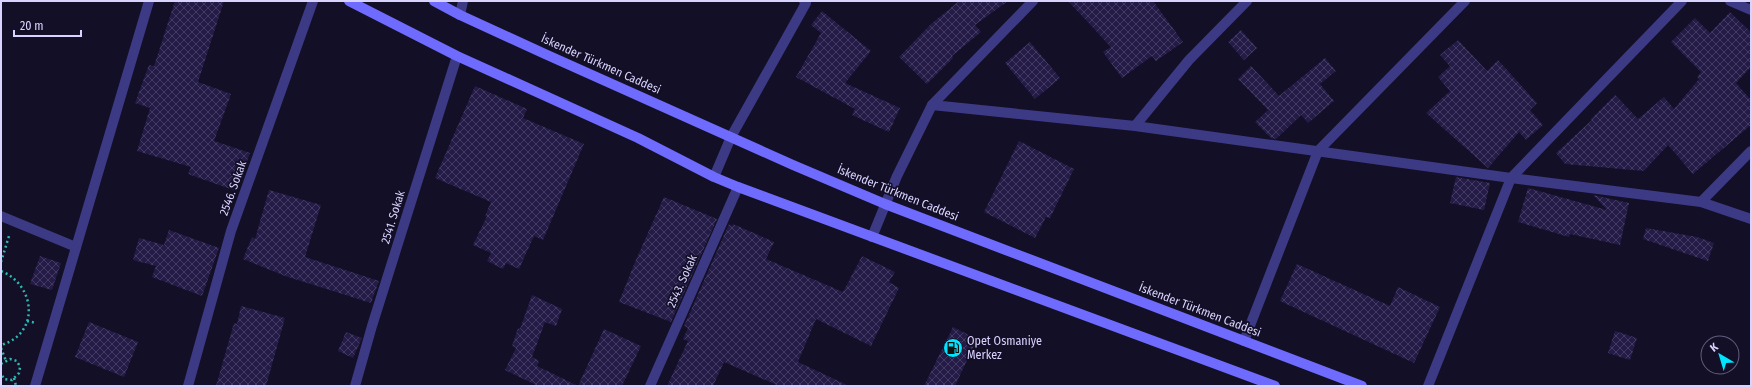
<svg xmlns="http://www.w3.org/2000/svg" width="1752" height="387" font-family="'Fira Sans Condensed',sans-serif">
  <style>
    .building { fill: url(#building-cross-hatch) }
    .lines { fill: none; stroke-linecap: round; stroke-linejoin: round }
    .path { stroke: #2fb8b0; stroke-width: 2.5; stroke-dasharray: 2 3; stroke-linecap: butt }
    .minor { stroke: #3d3a85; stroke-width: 10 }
    .secondary { stroke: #6f6bff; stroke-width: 10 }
    .labels { text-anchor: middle; stroke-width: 3.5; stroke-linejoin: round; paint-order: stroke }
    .street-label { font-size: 12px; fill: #d9d4ff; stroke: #130f26 }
    .poi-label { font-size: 12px; fill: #d9d4ff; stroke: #130f26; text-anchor: start }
  </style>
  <defs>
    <pattern id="building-cross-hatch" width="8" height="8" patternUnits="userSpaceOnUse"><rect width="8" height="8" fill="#241b47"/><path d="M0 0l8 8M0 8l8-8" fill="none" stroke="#433b63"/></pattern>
  </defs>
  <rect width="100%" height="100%" fill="#130f26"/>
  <g class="building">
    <path d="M175,1H224L198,82L231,94L214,141L250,153L236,191L188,174L191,167L137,151L150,108L135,103L149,65L154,66Z"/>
    <path d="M959,1H1008L975,25L981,32L952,56L953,58L927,84L899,57L931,24Z"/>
    <path d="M1068,1H1153L1183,42L1156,61L1152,56L1122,78L1103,52L1111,47Z"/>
    <path d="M822,11L871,51L845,83L900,108L889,132L852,115L855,109L796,77L821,33L811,25Z"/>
    <path d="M1730,12L1751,32V67L1736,83L1751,100V125L1693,174L1668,145L1644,171L1565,164L1556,153L1592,120L1591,119L1615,95L1638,119L1664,97L1674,109L1699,79L1697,77L1701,72L1671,42L1695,18L1710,33Z"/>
    <path d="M1241,30L1257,48L1244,60L1228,42Z"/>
    <path d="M1458,40L1487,71L1498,60L1537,103L1530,110L1543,125L1526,140L1519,132L1488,168L1426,113L1450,91L1438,77L1450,66L1440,55Z"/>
    <path d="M1030,42L1060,78L1035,99L1005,63Z"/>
    <path d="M1325,58L1336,71L1320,84L1334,101L1308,123L1301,115L1276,139L1271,138L1255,122L1268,110L1238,79L1251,66L1279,96Z"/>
    <path d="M475,86L527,109L523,118L584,144L543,240L534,236L519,269L506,263L503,269L487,261L491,253L473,245L487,216H485L491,202L435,178Z"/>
    <path d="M1019,141L1074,169L1050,218L1046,217L1035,238L984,212Z"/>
    <path d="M1456,177L1490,183L1484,210L1450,203Z"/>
    <path d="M1528,188L1607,210L1593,195L1629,203L1620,245L1570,234L1569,237L1518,222Z"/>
    <path d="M269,190L321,205L305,257L379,281L371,303L285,276L243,259L252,237L255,239Z"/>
    <path d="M664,197L717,219L671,322L619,302L635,262Z"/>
    <path d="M729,224L732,226L733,224L774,242L766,259L843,292L862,256L895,272L889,282L899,288L871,346L816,319L798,362L849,386H779L724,362L713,386H667L688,341L683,339L688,328L684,326Z"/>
    <path d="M1646,228L1697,237L1714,243L1708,261L1643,239Z"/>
    <path d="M169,230L219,248L202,296L152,277L156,266L133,260L139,238L164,245Z"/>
    <path d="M40,256L61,263L52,290L30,284Z"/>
    <path d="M1297,264L1390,306L1398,287L1440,307L1414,363L1280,301Z"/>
    <path d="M532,295L562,309L556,326L545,322L532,357L539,361L537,366L578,386H538L505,370L516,348L512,346L518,328L520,329Z"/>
    <path d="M241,306L285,318L266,386H216L234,323L237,324Z"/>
    <path d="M89,322L138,342L124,377L75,357Z"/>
    <path d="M953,327L977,339L955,386H924Z"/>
    <path d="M604,329L641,346L622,386H578Z"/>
    <path d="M1615,331L1637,338L1630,360L1608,353Z"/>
    <path d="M346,332L362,338L353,358L338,351Z"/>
  </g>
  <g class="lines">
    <g class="path">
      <path d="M1,262L9,236"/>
      <path d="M1,271C36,285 40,334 1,345"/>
      <path d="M27,321L36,323"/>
      <path d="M1,348L6,361"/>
      <path d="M1,364L10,359L17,361L20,367L19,373L12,380L4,379L1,373"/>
      <path d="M14,378L16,386"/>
    </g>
    <g class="minor">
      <path d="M1033,1L932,105L1135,126L1511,178L1701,202L1751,219"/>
      <path d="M1730,1L1751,10"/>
      <path d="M460,15L463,1"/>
      <path d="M1135,126L1189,60L1247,1"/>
      <path d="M714,177L731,137L806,3L804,1"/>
      <path d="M1701,202L1751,151"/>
      <path d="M1,216L76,247"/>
      <path d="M872,237L897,176L932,105"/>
      <path d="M1244,341L1318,151L1465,1"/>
      <path d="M35,386L149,1"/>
      <path d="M188,386L231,231L313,1"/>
      <path d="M355,386L372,326L457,56"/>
      <path d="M650,386L738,187"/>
      <path d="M1428,386L1511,178L1682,1"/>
    </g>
    <g class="secondary">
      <path d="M349,1L457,56L638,138L714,177L738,187L1275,386"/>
      <path d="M434,1L460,15L545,54L793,165L885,204L1362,386"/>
    </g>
  </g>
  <defs>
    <g id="fuel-disc" transform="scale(1)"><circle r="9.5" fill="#00e5ff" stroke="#130f26"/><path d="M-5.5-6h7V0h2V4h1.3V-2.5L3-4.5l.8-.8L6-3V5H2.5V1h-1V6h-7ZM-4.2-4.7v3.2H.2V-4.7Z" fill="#111"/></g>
  </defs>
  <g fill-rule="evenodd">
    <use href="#fuel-disc" x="953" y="348"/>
  </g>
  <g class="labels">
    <g class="street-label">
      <text transform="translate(601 64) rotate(24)" y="4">İskender Türkmen Caddesi</text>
      <text transform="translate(233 188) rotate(-70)" y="4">2546. Sokak</text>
      <text transform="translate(898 193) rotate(22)" y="4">İskender Türkmen Caddesi</text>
      <text transform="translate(393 217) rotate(-73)" y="4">2541. Sokak</text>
      <text transform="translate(682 281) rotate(-66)" y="4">2543. Sokak</text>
      <text transform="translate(1200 310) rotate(21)" y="4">İskender Türkmen Caddesi</text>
    </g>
    <g class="poi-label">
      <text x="967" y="345">Opet Osmaniye<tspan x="967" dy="14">Merkez</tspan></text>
    </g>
  </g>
  <rect width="1752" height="387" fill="none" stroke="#d9d4ff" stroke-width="4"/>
  <g transform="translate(1720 355) rotate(322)"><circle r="19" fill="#130f26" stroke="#625e7d"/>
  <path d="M0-3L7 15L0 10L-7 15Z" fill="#00e5ff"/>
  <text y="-6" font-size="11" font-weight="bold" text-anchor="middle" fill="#d9d4ff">K</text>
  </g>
  <path d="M14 30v6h67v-6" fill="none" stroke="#d9d4ff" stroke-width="2"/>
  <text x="20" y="30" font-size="12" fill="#d9d4ff" stroke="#130f26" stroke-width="3" paint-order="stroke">20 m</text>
</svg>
